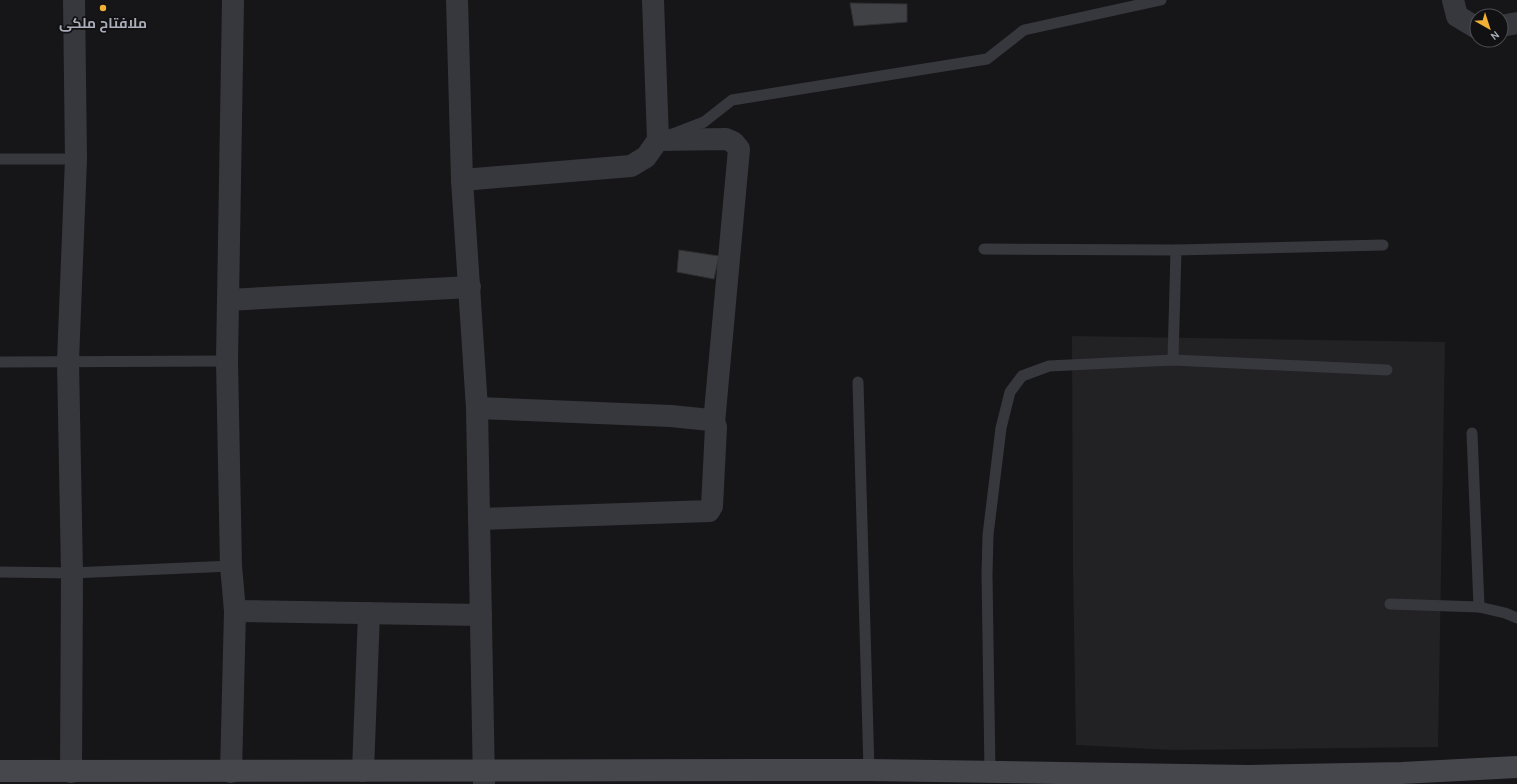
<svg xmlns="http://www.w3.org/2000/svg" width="1517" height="784" font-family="Karla,Cairo,sans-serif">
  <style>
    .built { fill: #222225 }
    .building { fill: #404145; stroke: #303034 }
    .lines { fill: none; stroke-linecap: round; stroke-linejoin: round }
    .lane { stroke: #37383d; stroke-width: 11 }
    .street { stroke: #37383d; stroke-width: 22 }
    .secondary { stroke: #45474d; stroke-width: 22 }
    .poi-dot { fill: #f2b134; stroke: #111113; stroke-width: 1.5 }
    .labels { text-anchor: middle; stroke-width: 3.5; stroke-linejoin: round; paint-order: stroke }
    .poi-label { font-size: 14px; font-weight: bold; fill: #a8adb8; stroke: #111113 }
  </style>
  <rect width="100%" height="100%" fill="#161618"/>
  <path class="built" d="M1072,336L1445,342L1438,747L1173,750L1076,745L1073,568Z"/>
  <g class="building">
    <path d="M850,3L907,4V22L854,26Z"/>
    <path d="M679,250L719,256L714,279L677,272Z"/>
  </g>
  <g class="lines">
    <g class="lane">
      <path d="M673,134L704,122L732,100L987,59L1024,30L1161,0"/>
      <path d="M0,159H76"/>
      <path d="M984,249L1176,250"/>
      <path d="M1173,360L1176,250L1383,245"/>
      <path d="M0,362L227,361"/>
      <path d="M858,382L869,770"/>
      <path d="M1472,433L1479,607"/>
      <path d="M0,572L72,573L231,566"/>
      <path d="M1390,604L1479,607L1505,613L1517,618"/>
      <path d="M990,772L987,574L988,535L1001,428L1010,392L1022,376L1049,366L1173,360L1387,370"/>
    </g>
    <g class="street">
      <path d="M457,0L462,180L477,408L484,784"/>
      <path d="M1453,0L1457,16L1477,28"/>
      <path d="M1501,26L1517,23"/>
      <path d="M658,140L726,139L733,142L739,149L714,423"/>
      <path d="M462,180L631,166L646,157L658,140L653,0"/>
      <path d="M228,300L470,287"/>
      <path d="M477,408L671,416L710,420L714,423L716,427L712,506L709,511L479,519"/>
      <path d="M235,611L481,615"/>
      <path d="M363,771L369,613"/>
      <path d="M71,772L72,573L68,361L76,159L74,0"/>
      <path d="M231,772L235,611L231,566L227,361L233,0"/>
    </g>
    <path class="secondary" d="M0,771L869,770L1249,776L1402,773L1517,767"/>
  </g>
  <circle class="poi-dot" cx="103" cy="8" r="4"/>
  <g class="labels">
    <g class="poi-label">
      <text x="103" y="28">ملافتاح ملکی</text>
    </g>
  </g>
  <g transform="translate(1489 28) rotate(141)"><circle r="19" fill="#111113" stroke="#4d4f55"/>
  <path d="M0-3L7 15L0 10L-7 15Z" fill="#f2b134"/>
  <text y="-6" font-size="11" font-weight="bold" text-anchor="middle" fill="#a8adb8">N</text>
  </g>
</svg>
